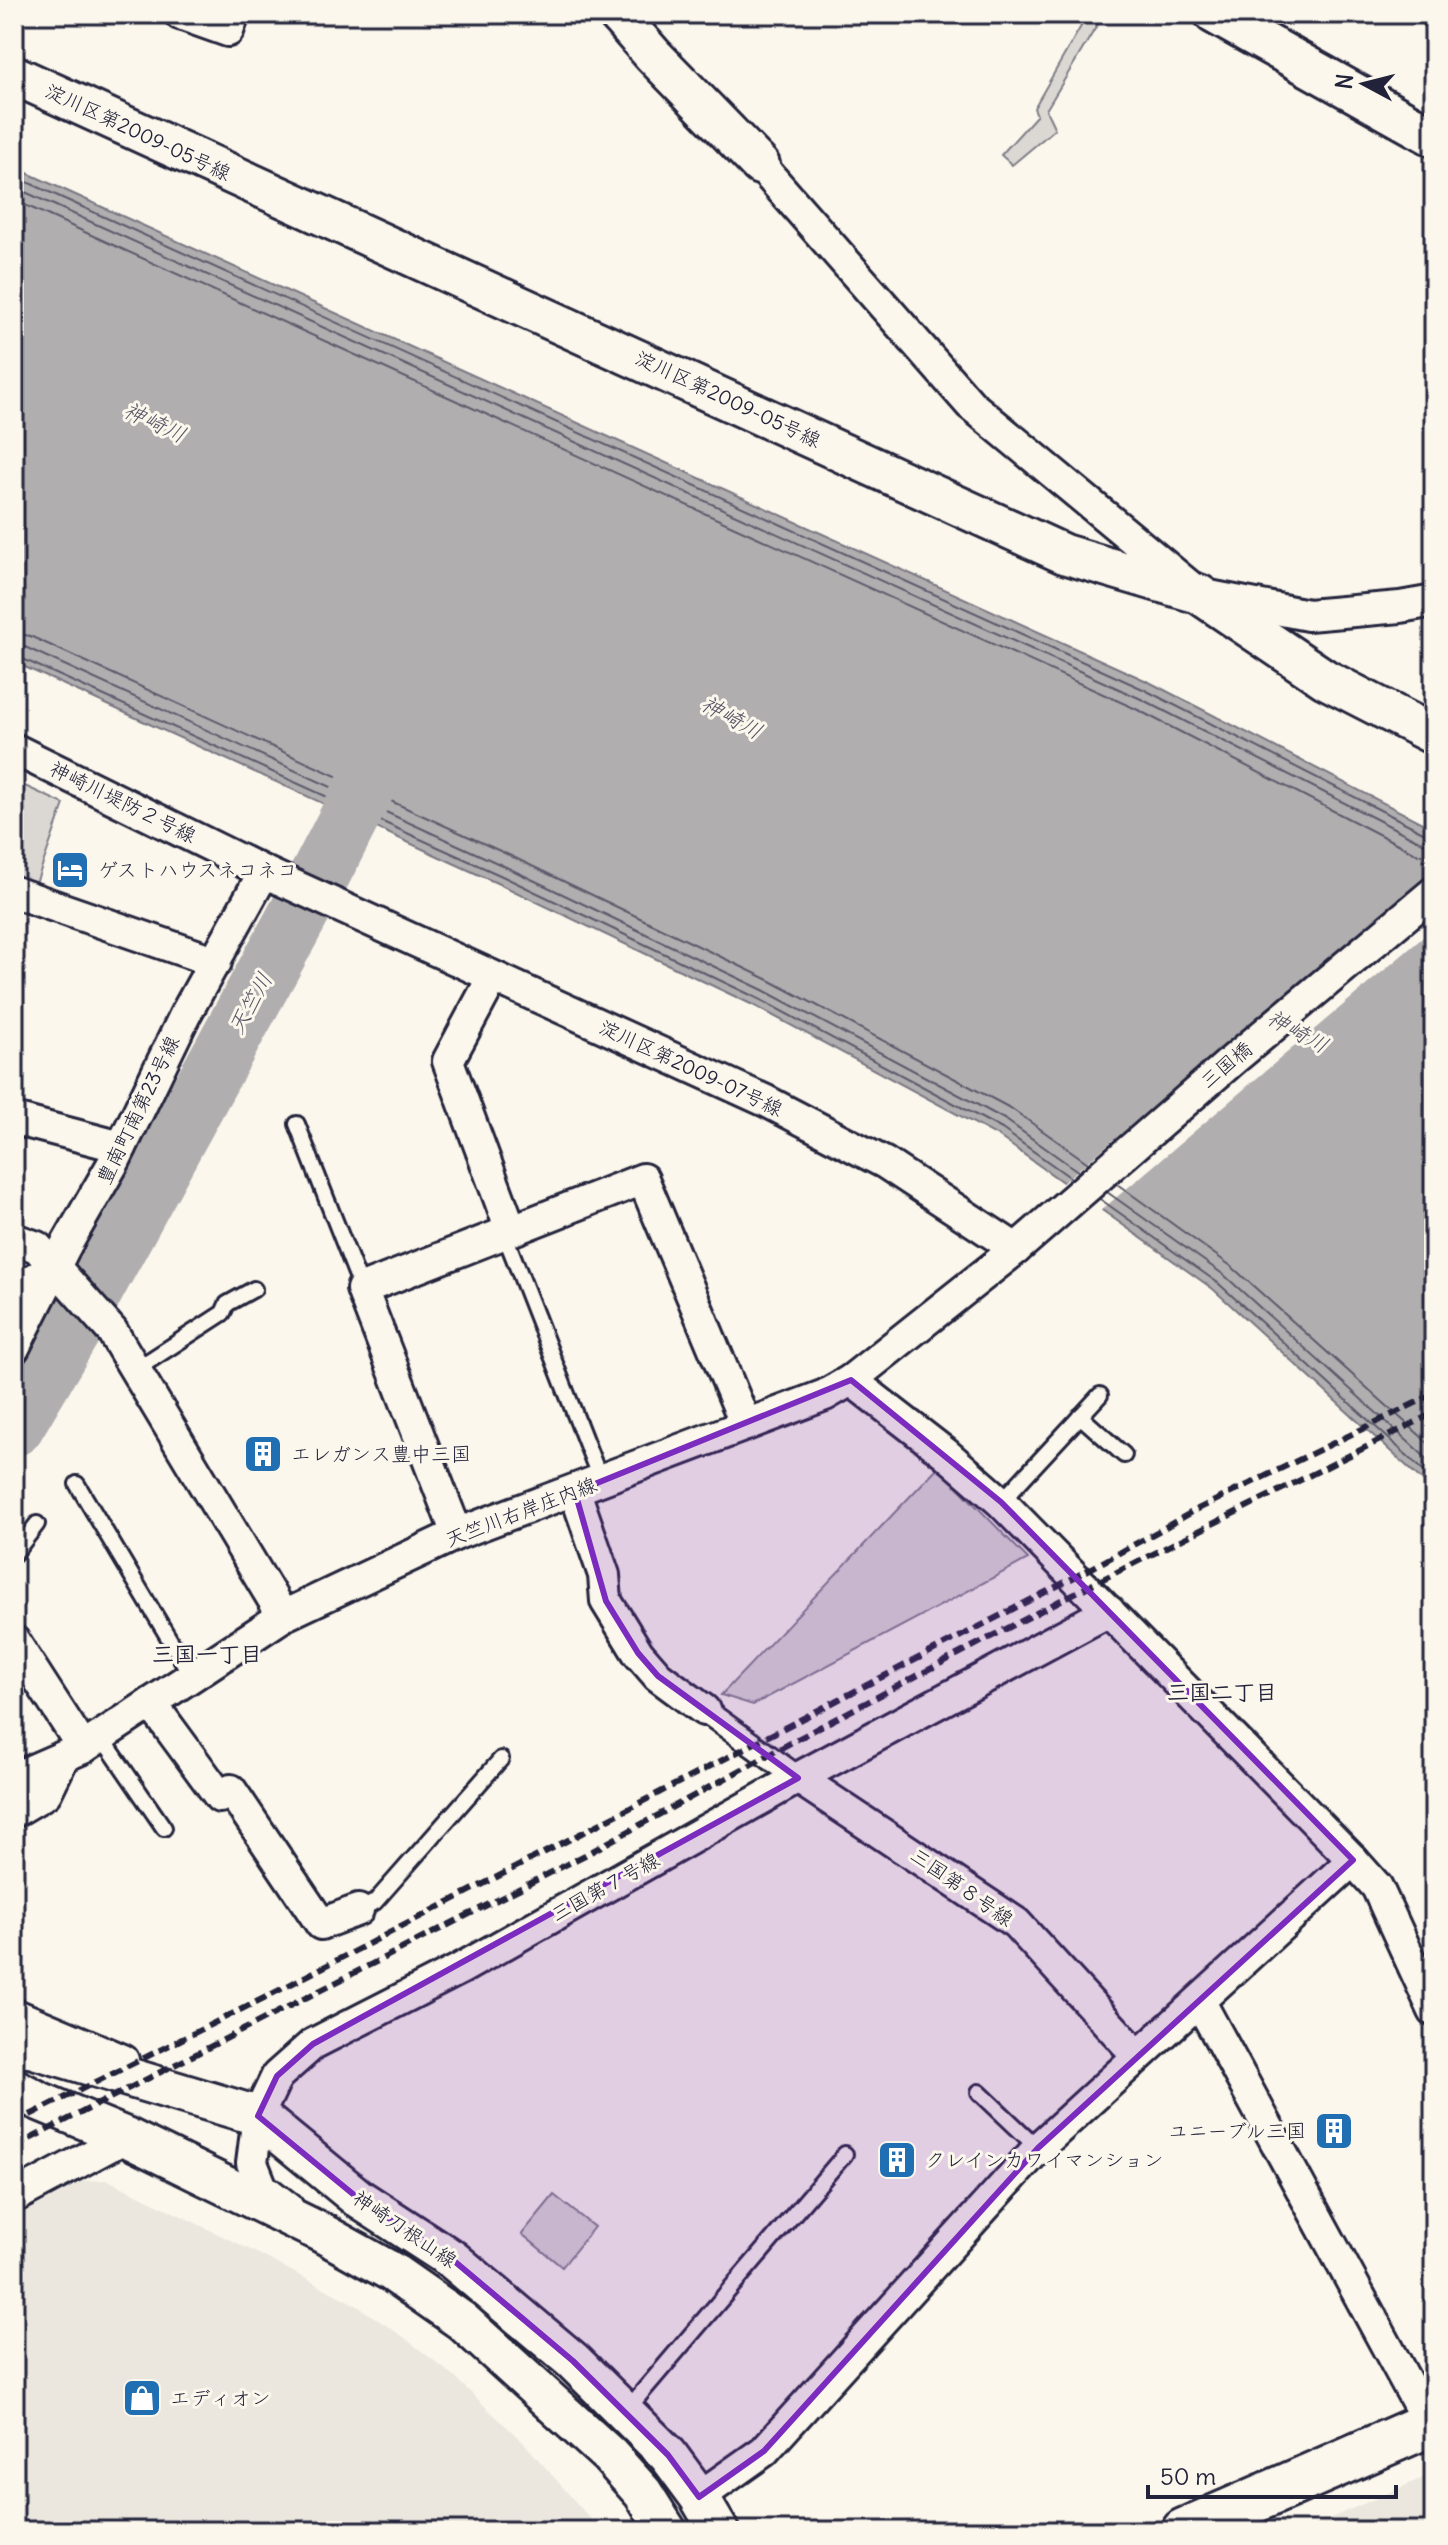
<svg xmlns="http://www.w3.org/2000/svg" width="1448" height="2545" font-family="Delius,'Klee One',sans-serif">
  <style>
    .built { fill: #ebe7df }
    .green { fill: #dbd8d3; stroke: #7e7d87; stroke-width: 2 }
    .water { fill: #b1aeb0; stroke: #787681; stroke-width: 2 }
    .pier { fill: #fbf7ec }
    .lines { fill: none; stroke-linecap: round; stroke-linejoin: round }
    .shore { stroke: #5b5a6a; stroke-width: 2 }
    .river { stroke: #b1aeb0; stroke-width: 60 }
    .service-casing { stroke: #22223b; stroke-width: 20 }
    .pedestrian-casing { stroke: #22223b; stroke-width: 28 }
    .minor-casing { stroke: #22223b; stroke-width: 36 }
    .tertiary-casing { stroke: #22223b; stroke-width: 44 }
    .trunk-casing { stroke: #22223b; stroke-width: 50 }
    .service { stroke: #fbf7ec; stroke-width: 14 }
    .pedestrian { stroke: #fbf7ec; stroke-width: 22 }
    .minor { stroke: #fbf7ec; stroke-width: 30 }
    .tertiary { stroke: #fbf7ec; stroke-width: 38 }
    .trunk { stroke: #fbf7ec; stroke-width: 44 }
    .rail { stroke: #22223b; stroke-width: 6; stroke-dasharray: 12 6; stroke-linecap: butt }
    .marked { fill: #7b2cbf; fill-opacity: 0.2; stroke: #7b2cbf; stroke-width: 6; stroke-linejoin: round }
    .labels { text-anchor: middle; stroke-width: 6; stroke-linejoin: round; paint-order: stroke }
    .street-label { font-size: 20px; fill: #22223b; stroke: #fbf7ec }
    .poi-label { font-size: 20px; fill: #22223b; stroke: #fbf7ec; text-anchor: start }
    .water-label { font-size: 22px; font-style: italic; fill: #545364; stroke: #fbf7ec }
    .neighbourhood-label { font-size: 22px; font-weight: bold; fill: #22223b; stroke: #fbf7ec }
  </style>
  <rect width="100%" height="100%" fill="#fbf7ec"/>
  <filter id="ink" filterUnits="userSpaceOnUse"><feTurbulence type="fractalNoise" baseFrequency=".0125" numOctaves="2"/><feDisplacementMap in="SourceGraphic" scale="16" xChannelSelector="R" yChannelSelector="G"/><feConvolveMatrix kernelMatrix="1 2 1 2 8 2 1 2 1" color-interpolation-filters="sRGB"/></filter>
  <g filter="url(#ink)">
    <g class="built">
      <path d="M108,2180L255,2252L356,2305L405,2338L451,2374L525,2444L601,2531H14V2212L73,2181Z"/>
      <path d="M1434,2473V2531H1301Z"/>
    </g>
    <g class="green">
      <path d="M1088,14H1104L1046,110L1055,129L1012,165L1001,155L1037,115L1034,108Z"/>
      <path d="M14,781L64,804L36,883L14,875Z"/>
      <path d="M938,1467L1028,1559L753,1705L721,1695Z"/>
      <path d="M554,2195L594,2227L562,2267L522,2234Z"/>
    </g>
    <path class="water" d="M14,167L1149,682L1434,829V1491L1213,1289L998,1136L755,1006L499,884L14,662Z"/>
    <path class="pier" d="M1434,869V928L1098,1213L1060,1185Z"/>
    <g class="lines">
      <g class="shore">
        <path d="M14,176L1145,690L1427,834L1434,835"/>
        <path d="M14,187L1141,699L1423,843L1434,845"/>
        <path d="M14,200L1136,709L1417,854L1434,857"/>
        <path d="M14,633L30,636L511,856L769,980L1012,1109L1088,1163"/>
        <path d="M14,645L25,647L506,867L763,990L1006,1120L1079,1172"/>
        <path d="M14,655L502,876L759,999L1002,1129L1071,1178"/>
        <path d="M1117,1184L1231,1266L1434,1448"/>
        <path d="M1107,1192L1224,1275L1434,1465"/>
        <path d="M1100,1199L1218,1283L1434,1480"/>
      </g>
      <path class="river" d="M14,1426L78,1318L321,873L387,744"/>
      <g class="service-casing">
        <g id="service">
          <path d="M297,1124L362,1289"/>
          <path d="M504,1233L601,1481"/>
          <path d="M135,1370L223,1313L227,1304L254,1289"/>
          <path d="M1080,1416L1124,1455"/>
          <path d="M77,1484L192,1677"/>
          <path d="M1001,1502L1100,1395"/>
          <path d="M14,1554L37,1524"/>
          <path d="M101,1736L164,1828"/>
          <path d="M358,1910L375,1902L501,1759"/>
          <path d="M979,2092L1038,2148"/>
          <path d="M626,2411L845,2154"/>
        </g>
      </g>
      <g class="pedestrian-casing">
        <path id="pedestrian" d="M704,1710L798,1778"/>
      </g>
      <g class="minor-casing">
        <g id="minor">
          <path d="M180,14L228,31L234,14"/>
          <path d="M760,165L971,405L1199,594L1308,615L1400,607L1434,601"/>
          <path d="M14,749L264,872L766,1101L885,1163L1016,1249"/>
          <path d="M14,892L216,962"/>
          <path d="M493,977L448,1061L511,1230"/>
          <path d="M14,1119L121,1147"/>
          <path d="M14,1239L37,1247L112,1331L283,1616"/>
          <path d="M14,1291L55,1267"/>
          <path d="M14,1348L65,1247L115,1160L185,1015L264,872"/>
          <path d="M851,1380L945,1453L1001,1502L1353,1860L1377,1887L1434,2011"/>
          <path d="M575,1492L604,1575L606,1601L638,1653L658,1676L704,1710"/>
          <path d="M457,1534L362,1289L643,1179L746,1425"/>
          <path d="M14,1641L83,1748"/>
          <path d="M151,1703L220,1797L231,1790L321,1924L358,1910"/>
          <path d="M14,1778L83,1748L283,1616L457,1534L825,1395L851,1380L1016,1249L1234,1059L1434,892"/>
          <path d="M798,1778L1016,1923L1138,2056"/>
          <path d="M14,1812L46,1793L63,1758"/>
          <path d="M1200,2002L1429,2424"/>
          <path d="M14,2014L123,2060"/>
          <path d="M14,2197L126,2137"/>
          <path d="M288,2208L262,2188L252,2163L258,2116L277,2076L313,2044L460,1969L798,1778L1109,1611"/>
          <path d="M699,2497L764,2451L1038,2148L1353,1860"/>
        </g>
      </g>
      <g class="tertiary-casing">
        <g id="tertiary">
          <path d="M617,14L653,55L760,165"/>
          <path d="M1214,14L1434,137"/>
          <path d="M14,75L1064,554L1199,594L1325,679L1434,735"/>
          <path d="M14,2043L258,2116L359,2199L453,2260L573,2361L668,2455L699,2497L719,2531"/>
          <path d="M14,2088L39,2101L126,2137L322,2233L392,2272L462,2321L609,2455L643,2493L667,2531"/>
        </g>
      </g>
      <g class="trunk-casing">
        <path id="trunk" d="M1184,2531L1434,2422"/>
      </g>
      <use href="#service" class="service"/>
      <use href="#pedestrian" class="pedestrian"/>
      <use href="#minor" class="minor"/>
      <use href="#tertiary" class="tertiary"/>
      <use href="#trunk" class="trunk"/>
      <g class="rail">
        <path d="M14,2123L264,1998L1092,1568L1196,1510L1434,1394"/>
        <path d="M14,2147L585,1855L816,1729L1065,1598L1434,1413"/>
      </g>
    </g>
  </g>
  <path class="marked" d="M851,1380L1001,1502L1353,1860L1038,2148L764,2451L699,2497L668,2455L573,2361L453,2260L359,2199L258,2116L277,2076L313,2044L798,1778L658,1676L638,1653L606,1601L575,1492Z"/>
  <defs>
    <g id="hotel-square" transform="scale(2)"><rect x="-9" y="-9" width="18" height="18" rx="4" fill="#1f6fb2" stroke="#fbf7ec"/><path d="M-6-4.5h1.5V1H6V5H4.5V3h-9V5H-6ZM-4 0a1.8 1.8 0 1 1 3.6 0ZM.5 0V-2.5h3Q6-2.5 6 0Z" fill="#fff"/></g>
    <g id="building-square" transform="scale(2)"><rect x="-9" y="-9" width="18" height="18" rx="4" fill="#1f6fb2" stroke="#fbf7ec"/><path d="M-4-6H4V6H1V3H-1V6H-4ZM-2.5-4.3h1.7v1.8h-1.7ZM.8-4.3h1.7v1.8H.8ZM-2.5-1h1.7V.8h-1.7ZM.8-1h1.7V.8H.8Z" fill="#fff"/></g>
    <g id="shop-square" transform="scale(2)"><rect x="-9" y="-9" width="18" height="18" rx="4" fill="#1f6fb2" stroke="#fbf7ec"/><path d="M-5-2.5h2.3a2.7 3.5 0 0 1 5.4 0H5L5.5 6h-11ZM-1.5-2.5h3a1.5 2.3 0 0 0-3 0Z" fill="#fff"/></g>
  </defs>
  <g fill-rule="evenodd">
    <use href="#hotel-square" x="70" y="870"/>
    <use href="#building-square" x="263" y="1454"/>
    <use href="#building-square" x="1334" y="2131"/>
    <use href="#building-square" x="897" y="2160"/>
    <use href="#shop-square" x="142" y="2398"/>
  </g>
  <g class="labels">
    <g class="street-label">
      <text transform="translate(138 132) rotate(25)" y="7">淀川区第2009-05号線</text>
      <text transform="translate(728 399) rotate(25)" y="7">淀川区第2009-05号線</text>
      <text transform="translate(123 802) rotate(26)" y="7">神崎川堤防２号線</text>
      <text transform="translate(1226 1065) rotate(-40)" y="7">三国橋</text>
      <text transform="translate(691 1068) rotate(25)" y="7">淀川区第2009-07号線</text>
      <text transform="translate(138 1110) rotate(-64)" y="7">豊南町南第23号線</text>
      <text transform="translate(521 1512) rotate(-21)" y="7">天竺川右岸庄内線</text>
      <text transform="translate(605 1887) rotate(-29)" y="7">三国第７号線</text>
      <text transform="translate(962 1887) rotate(35)" y="7">三国第８号線</text>
      <text transform="translate(405 2229) rotate(34)" y="7">神崎刀根山線</text>
    </g>
    <g class="poi-label">
      <text x="98" y="877">ゲストハウスネコネコ</text>
      <text x="291" y="1461">エレガンス豊中三国</text>
      <text x="1306" y="2138" text-anchor="end">ユニーブル三国</text>
      <text x="925" y="2167">クレインカワイマンション</text>
      <text x="170" y="2405">エディオン</text>
    </g>
    <g class="water-label">
      <text transform="translate(155 422) rotate(25)" y="8">神崎川</text>
      <text transform="translate(732 717) rotate(29)" y="8">神崎川</text>
      <text transform="translate(250 1003) rotate(-61)" y="8">天竺川</text>
      <text transform="translate(1298 1031) rotate(29)" y="8">神崎川</text>
    </g>
    <g class="neighbourhood-label">
      <text x="207" y="1662">三国一丁目</text>
      <text x="1222" y="1700">三国二丁目</text>
    </g>
  </g>
  <rect width="1448" height="2545" fill="none" stroke="#fbf7ec" stroke-width="48"/>
  <rect x="24" y="24" width="1400" height="2497" fill="none" stroke="#22223b" stroke-width="3" filter="url(#ink)"/>
  <g transform="translate(1364 84) rotate(277)" stroke="#fbf7ec" stroke-width="6" paint-order="stroke">
  <path d="M0-6L14 30L0 20L-14 30Z" fill="#22223b"/>
  <text y="-12" font-size="22" font-weight="bold" text-anchor="middle" fill="#22223b">N</text>
  </g>
  <path d="M1148 2485v12h248v-12" fill="none" stroke="#22223b" stroke-width="4"/>
  <text x="1160" y="2485" font-size="24" fill="#22223b" stroke="#fbf7ec" stroke-width="6" paint-order="stroke">50 m</text>
</svg>
